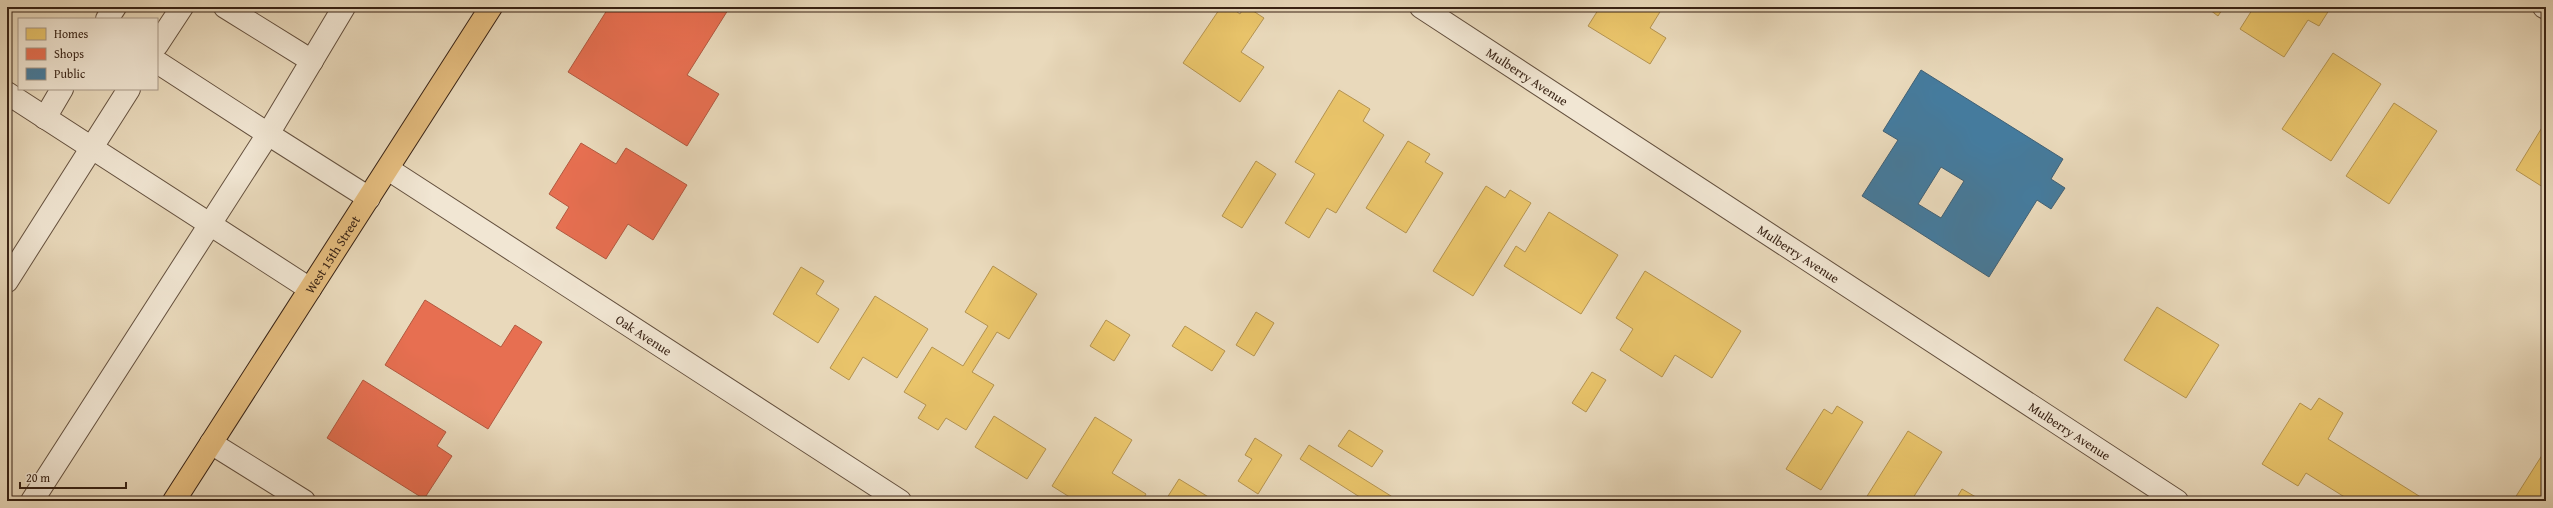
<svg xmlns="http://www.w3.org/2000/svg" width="2553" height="508" font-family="'Gentium Book Plus',serif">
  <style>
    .homes { fill: #e9c46a; stroke: #b49350 }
    .shops { fill: #e76f51; stroke: #b2583f }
    .public { fill: #457b9d; stroke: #416074; fill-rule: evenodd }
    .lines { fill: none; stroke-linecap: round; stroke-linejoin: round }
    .minor-casing { stroke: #64503e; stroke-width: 24 }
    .highway-casing { stroke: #382214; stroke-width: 24 }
    .minor { stroke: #f1e6d3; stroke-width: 22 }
    .highway { stroke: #e4bc7e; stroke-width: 22 }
    .labels { text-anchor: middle; stroke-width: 4; stroke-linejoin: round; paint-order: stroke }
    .street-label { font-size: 13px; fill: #382214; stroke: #f1e6d3 }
  </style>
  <rect width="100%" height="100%" fill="#e9d9bb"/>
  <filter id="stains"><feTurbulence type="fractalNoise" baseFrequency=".005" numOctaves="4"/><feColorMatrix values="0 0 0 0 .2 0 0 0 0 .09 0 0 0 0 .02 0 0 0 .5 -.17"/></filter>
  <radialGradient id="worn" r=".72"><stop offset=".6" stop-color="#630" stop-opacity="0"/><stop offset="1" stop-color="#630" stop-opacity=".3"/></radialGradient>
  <g class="homes">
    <path d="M1221,7H1230L1240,14L1244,7H1247L1264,18L1241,52L1264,67L1240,102L1183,63Z"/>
    <path d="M1600,7H1663L1650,28L1666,38L1650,64L1588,26Z"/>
    <path d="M2206,7H2224L2218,16Z"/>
    <path d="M2254,7H2331L2319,26L2308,20L2284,57L2240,29Z"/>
    <path d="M2333,53L2381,84L2331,161L2282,129Z"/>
    <path d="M1339,90L1370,109L1363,121L1384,135L1336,213L1327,208L1309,238L1285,223L1315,174L1295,162Z"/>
    <path d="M2394,103L2437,131L2389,204L2346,176Z"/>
    <path d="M2546,121V189L2516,170Z"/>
    <path d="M1408,141L1430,154L1425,162L1443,173L1406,233L1366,208Z"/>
    <path d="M1256,161L1276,174L1242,228L1222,216Z"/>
    <path d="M1486,186L1505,198L1510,190L1531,203L1473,296L1433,271Z"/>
    <path d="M1549,212L1618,255L1581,314L1504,266L1516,246L1525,252Z"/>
    <path d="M993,266L1037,294L1009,339L997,332L972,372L994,385L966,430L946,418L938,430L918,418L926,405L904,392L932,347L963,366L988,326L965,312Z"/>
    <path d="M801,267L824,281L816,294L839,309L818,343L773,314Z"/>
    <path d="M1645,271L1741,331L1712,378L1675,355L1662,377L1620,350L1633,329L1616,318Z"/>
    <path d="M875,296L928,329L897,378L863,357L849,380L830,368Z"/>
    <path d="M2157,307L2219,345L2186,398L2124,360Z"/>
    <path d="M1256,312L1274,323L1254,356L1236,345Z"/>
    <path d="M1106,320L1130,335L1114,361L1090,346Z"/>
    <path d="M1185,326L1225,351L1212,371L1172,346Z"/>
    <path d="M1592,372L1606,380L1586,412L1572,403Z"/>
    <path d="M2319,398L2343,413L2328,439L2427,501H2351L2306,473L2298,486L2262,464L2300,403L2311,410Z"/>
    <path d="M1837,406L1863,422L1821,490L1786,469L1824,409L1832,414Z"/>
    <path d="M994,416L1046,449L1027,479L975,447Z"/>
    <path d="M1095,417L1132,440L1112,473L1146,494L1142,501H1076L1052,486Z"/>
    <path d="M1349,430L1383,451L1372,467L1338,446Z"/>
    <path d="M1908,431L1942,452L1911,501H1864Z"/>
    <path d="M1255,438L1282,455L1258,494L1238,481L1252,459L1245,455Z"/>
    <path d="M1309,445L1399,501H1366L1300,459Z"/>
    <path d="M2546,449V501H2513Z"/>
    <path d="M1179,479L1215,501H1165Z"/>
    <path d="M1962,489L1981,500L1980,501H1955Z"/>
  </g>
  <g class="shops">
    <path d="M609,7H723L728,10L687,75L719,94L687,146L568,72Z"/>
    <path d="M581,143L616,164L626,148L687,185L653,240L628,224L606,259L556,228L569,207L549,194Z"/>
    <path d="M425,300L501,347L515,325L542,342L488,429L385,365Z"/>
    <path d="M363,380L446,432L437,446L452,456L424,499L327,438Z"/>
  </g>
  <path class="public" d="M1921,70L2063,159L2051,179L2065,188L2051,209L2037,200L1989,277L1862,196L1898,140L1883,131ZM1941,167L1964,181L1941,218L1918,204Z"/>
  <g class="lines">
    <g class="minor-casing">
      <g id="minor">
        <path d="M225,7L312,61"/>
        <path d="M344,7L268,134L369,198"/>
        <path id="s1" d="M1421,7L2177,501"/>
        <path d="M2544,7L2546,8"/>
        <path d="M107,19L115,7"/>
        <path d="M157,45L182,7"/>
        <path d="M7,93L310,289"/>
        <path d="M45,118L62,89"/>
        <path id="s2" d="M388,169L900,501"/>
        <path d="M7,281L129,89"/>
        <path d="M211,443L304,501"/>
        <path d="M32,501L268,134L157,62"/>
      </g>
    </g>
    <g class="highway-casing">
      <g id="highway">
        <path id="s3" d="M174,501L491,7"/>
      </g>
    </g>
    <use href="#minor" class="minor"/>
    <use href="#highway" class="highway"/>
  </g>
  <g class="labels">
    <g class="street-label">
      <text dy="5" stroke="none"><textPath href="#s1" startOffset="127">Mulberry Avenue</textPath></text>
      <text dy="5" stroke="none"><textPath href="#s3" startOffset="293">West 15th Street</textPath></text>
      <text dy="5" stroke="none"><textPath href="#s1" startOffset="451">Mulberry Avenue</textPath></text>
      <text dy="5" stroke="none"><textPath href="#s2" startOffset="305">Oak Avenue</textPath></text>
      <text dy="5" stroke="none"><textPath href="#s1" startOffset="775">Mulberry Avenue</textPath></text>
    </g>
  </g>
  <rect width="2553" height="508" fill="none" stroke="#e9d9bb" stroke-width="24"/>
  <rect x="8" y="8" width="2537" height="492" fill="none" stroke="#382214" stroke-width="2"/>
  <rect x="12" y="12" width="2529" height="484" fill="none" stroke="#382214"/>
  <rect x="18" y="18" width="140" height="72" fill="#f1e6d3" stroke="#a79887"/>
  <rect x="26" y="28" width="20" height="12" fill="#e9c46a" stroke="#a79887"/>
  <text x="54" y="38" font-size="12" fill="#382214">Homes</text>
  <rect x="26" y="48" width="20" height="12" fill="#e76f51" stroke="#a79887"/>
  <text x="54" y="58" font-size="12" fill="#382214">Shops</text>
  <rect x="26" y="68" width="20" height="12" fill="#457b9d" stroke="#a79887"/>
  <text x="54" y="78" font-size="12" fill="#382214">Public</text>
  <path d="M20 482v6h106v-6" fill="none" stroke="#382214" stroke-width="2"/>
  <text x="26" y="482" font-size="12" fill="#382214" stroke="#f1e6d3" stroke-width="3" paint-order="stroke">20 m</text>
  <rect width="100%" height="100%" filter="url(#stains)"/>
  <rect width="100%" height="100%" fill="url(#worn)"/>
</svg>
